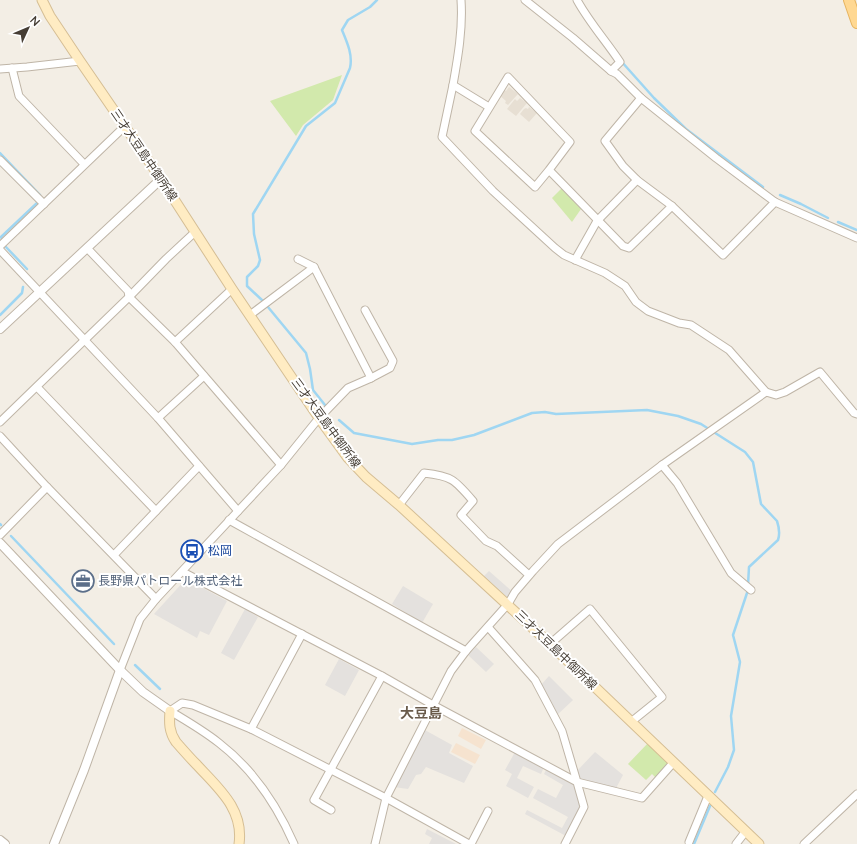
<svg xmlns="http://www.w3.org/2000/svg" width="857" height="844" font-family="Lato,'Noto Sans JP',sans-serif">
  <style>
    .residential { fill: #e7dfd3 }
    .commercial { fill: #f6e3cf }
    .green { fill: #d2e9ac }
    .parking { fill: #e4e1de }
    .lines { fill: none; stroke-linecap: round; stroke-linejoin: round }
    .stream { stroke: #9fd6f2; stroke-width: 2.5 }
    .minor-casing { stroke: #bfb5a7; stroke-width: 9 }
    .tertiary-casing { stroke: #bfb5a7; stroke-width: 10 }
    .secondary-casing { stroke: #d5be94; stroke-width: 11 }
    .primary-casing { stroke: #e7b460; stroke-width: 12 }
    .minor { stroke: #fff; stroke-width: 7 }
    .tertiary { stroke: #fff; stroke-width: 8 }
    .secondary { stroke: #ffecc3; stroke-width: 9 }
    .primary { stroke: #ffd892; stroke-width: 10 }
    .labels { text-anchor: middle; stroke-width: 4; stroke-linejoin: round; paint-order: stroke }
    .street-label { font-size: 12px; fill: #463e35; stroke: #fff }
    .transit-label { font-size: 12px; fill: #164399; stroke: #fff; text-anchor: start }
    .service-label { font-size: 12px; fill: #4e5e75; stroke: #fff; text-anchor: start }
    .quarter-label { font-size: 14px; font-weight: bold; fill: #695b4b; stroke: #fff }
  </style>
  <rect width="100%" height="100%" fill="#f3eee5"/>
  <g class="residential">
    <path d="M509,87L518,94L508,105L505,103L506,101L499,95L504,90L506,91Z"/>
    <path d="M520,98L527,103L516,116L507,109L515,99L517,101Z"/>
    <path d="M529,107L537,113L529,122L520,114L524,109L526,108L528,109Z"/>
  </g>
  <g class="commercial">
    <path d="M462,728L486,740L481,749L458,736Z"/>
    <path d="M456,743L480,755L475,764L451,752Z"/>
  </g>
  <g class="green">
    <path d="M342,75L333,100L303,125L296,136L270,101Z"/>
    <path d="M562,188L581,209L572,222L552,198Z"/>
    <path d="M648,743L667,761V765L656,778L652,774L646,780L628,764Z"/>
  </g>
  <g class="parking">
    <path d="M489,571L514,593L507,600L482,578Z"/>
    <path d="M186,579L227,601L209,635L200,631L197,638L154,614Z"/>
    <path d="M403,586L433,604L422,623L392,604Z"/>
    <path d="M245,609L258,617L234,660L221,653Z"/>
    <path d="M476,647L494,664L486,672L468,655Z"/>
    <path d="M339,659L359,670L345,696L325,685Z"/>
    <path d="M549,676L573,700L556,716L541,685Z"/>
    <path d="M423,729L452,745L449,753L473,766L464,783L426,767L421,774L416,775L408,789L394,787Z"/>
    <path d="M515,752L544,767L541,774L523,766L517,778L534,787L528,798L506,786L512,774L505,770Z"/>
    <path d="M595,752L623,775L615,790L579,779L577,771Z"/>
    <path d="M547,768L576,783L581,808L566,836L525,814L527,810L562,828L568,817L533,798L538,789L556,798L563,785L544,774Z"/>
    <path d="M427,829L456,844H429L432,838L425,834Z"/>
  </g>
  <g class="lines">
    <g class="stream">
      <path d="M621,61L654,98L686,129L763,187"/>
      <path d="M0,153L40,195"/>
      <path d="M780,195L801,204L828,218"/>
      <path d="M838,222L857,230"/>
      <path d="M27,269L5,246L1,237L37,203"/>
      <path d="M0,315L22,293L23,287"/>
      <path d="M325,405L313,390L310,369L306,353L263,301L247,286V277L258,266L260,260L254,234L253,214L306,126L335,103L350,68C353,55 347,42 342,30L348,20L370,7L377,0"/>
      <path d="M339,420L354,433L412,444L438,440H452L474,435L532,413L545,412L556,414L647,410L678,416L701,424L745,452L753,462L761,504L777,521C779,527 780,534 778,540L749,567L748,585"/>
      <path d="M0,524L1,525"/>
      <path d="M11,536L114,644"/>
      <path d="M135,665L160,689"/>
      <path d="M715,792L728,767L734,750L731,716L740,662L733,635L748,590"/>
      <path d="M694,844L710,806"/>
    </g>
    <g class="minor-casing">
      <g id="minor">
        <path d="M461,0C463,28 458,57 453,85L489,107"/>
        <path d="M525,0L573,38L611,71L617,74L641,98L716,158L775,202L857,238"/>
        <path d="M577,0C589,22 606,41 620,62L611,71"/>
        <path d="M12,68L19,96L84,164"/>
        <path d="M0,69L27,67L80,61"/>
        <path d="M453,85L442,137L493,191L555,248L564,255L605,273L625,286L636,302L648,311L679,323L691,325L729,350L766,392"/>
        <path d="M641,98L605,141L623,166L637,180L672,206L723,255L775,202"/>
        <path d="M0,160L44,204"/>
        <path d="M549,170L570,142L508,77L475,131L535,187L549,170L623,246L629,248L672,206"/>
        <path d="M0,246L124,127"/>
        <path d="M87,248L128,291L129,297L175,342L281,465"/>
        <path d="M0,250L158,418L238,511"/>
        <path d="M298,259L314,267"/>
        <path d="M575,260L597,221L637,180"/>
        <path d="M365,310L393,361L390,368L371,378"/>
        <path d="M175,342L232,289"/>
        <path d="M37,387L156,511"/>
        <path d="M158,418L204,376"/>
        <path d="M0,422L129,297L166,259L195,232"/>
        <path d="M0,436L47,487L156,599"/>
        <path d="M662,465L677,483L731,573L751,590"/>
        <path d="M399,505L424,473C452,476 455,480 473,501L461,515L486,541L497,546L529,575"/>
        <path d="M229,520L466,651"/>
        <path d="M0,535L47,487"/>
        <path d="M114,555L199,466"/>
        <path d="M183,572L382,676L433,705L577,782L584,807L565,844"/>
        <path d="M488,627L535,680L562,731L577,782L642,798L673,763"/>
        <path d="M550,644L590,609L662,697L631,722"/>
        <path d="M120,670L140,619L156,599L281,465L319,418L348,388L371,378L314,267L250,315"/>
        <path d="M251,729L302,634"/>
        <path d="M331,810L314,800L382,676"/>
        <path d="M689,842L708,796"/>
        <path d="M294,844C277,805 254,770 219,743C204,731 187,721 170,711L182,703L193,705L251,729L386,798L469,844"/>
        <path d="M375,844L386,798L451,671L466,651L508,604L515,592L533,571L558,544L662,465L766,392L776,395L785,392L820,372L854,413L857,414"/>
        <path d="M471,844L488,811"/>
        <path d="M736,844L746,831"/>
        <path d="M804,844L857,794"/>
      </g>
    </g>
    <g class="tertiary-casing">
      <g id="tertiary">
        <path d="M0,329L161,179"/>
        <path d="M0,543L120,670L143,692L170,711"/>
        <path d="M0,840L5,844"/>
        <path d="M54,844L84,770L120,670"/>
      </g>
    </g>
    <g class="secondary-casing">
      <g id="secondary">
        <path d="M42,0L50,16L80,61L161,179L232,289L319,418L348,458L366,477L399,505L550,644L759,844"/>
        <path d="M170,711C169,723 169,732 176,742C183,750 190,758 197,765C218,788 244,809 239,844"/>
      </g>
    </g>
    <g class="primary-casing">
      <path id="primary" d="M849,0L857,23"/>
    </g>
    <use href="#minor" class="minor"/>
    <use href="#tertiary" class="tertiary"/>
    <use href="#secondary" class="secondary"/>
    <use href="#primary" class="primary"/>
  </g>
  <defs>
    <g id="bus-ring" transform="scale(1.15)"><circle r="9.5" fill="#fff" stroke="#1a4fb4" stroke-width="1.5"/><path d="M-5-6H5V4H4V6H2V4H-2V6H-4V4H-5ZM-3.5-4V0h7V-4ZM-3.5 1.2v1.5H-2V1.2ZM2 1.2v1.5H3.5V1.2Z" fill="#1a4fb4"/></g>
    <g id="office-ring" transform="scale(1.15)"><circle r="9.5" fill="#fff" stroke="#5c6f8a" stroke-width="1.5"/><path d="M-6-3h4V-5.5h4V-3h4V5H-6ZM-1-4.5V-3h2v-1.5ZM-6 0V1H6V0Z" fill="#5c6f8a"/></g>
  </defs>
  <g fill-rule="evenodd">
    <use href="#bus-ring" x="192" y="551"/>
    <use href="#office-ring" x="83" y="581"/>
  </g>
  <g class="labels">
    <g class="street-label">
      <text transform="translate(144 155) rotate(56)" y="4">三才大豆島中御所線</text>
      <text transform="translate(326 423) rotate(54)" y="4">三才大豆島中御所線</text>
      <text transform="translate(556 650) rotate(44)" y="4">三才大豆島中御所線</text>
    </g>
    <g class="transit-label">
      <text x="208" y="555">松岡</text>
    </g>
    <g class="service-label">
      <text x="98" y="585">長野県パトロール株式会社</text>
    </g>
    <g class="quarter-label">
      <text x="421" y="718">大豆島</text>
    </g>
  </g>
  <g transform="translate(28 28) rotate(46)" stroke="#ffffff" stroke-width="3" paint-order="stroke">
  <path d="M0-3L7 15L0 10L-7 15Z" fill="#463e35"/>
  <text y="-6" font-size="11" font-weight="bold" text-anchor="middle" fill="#463e35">N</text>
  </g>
</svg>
